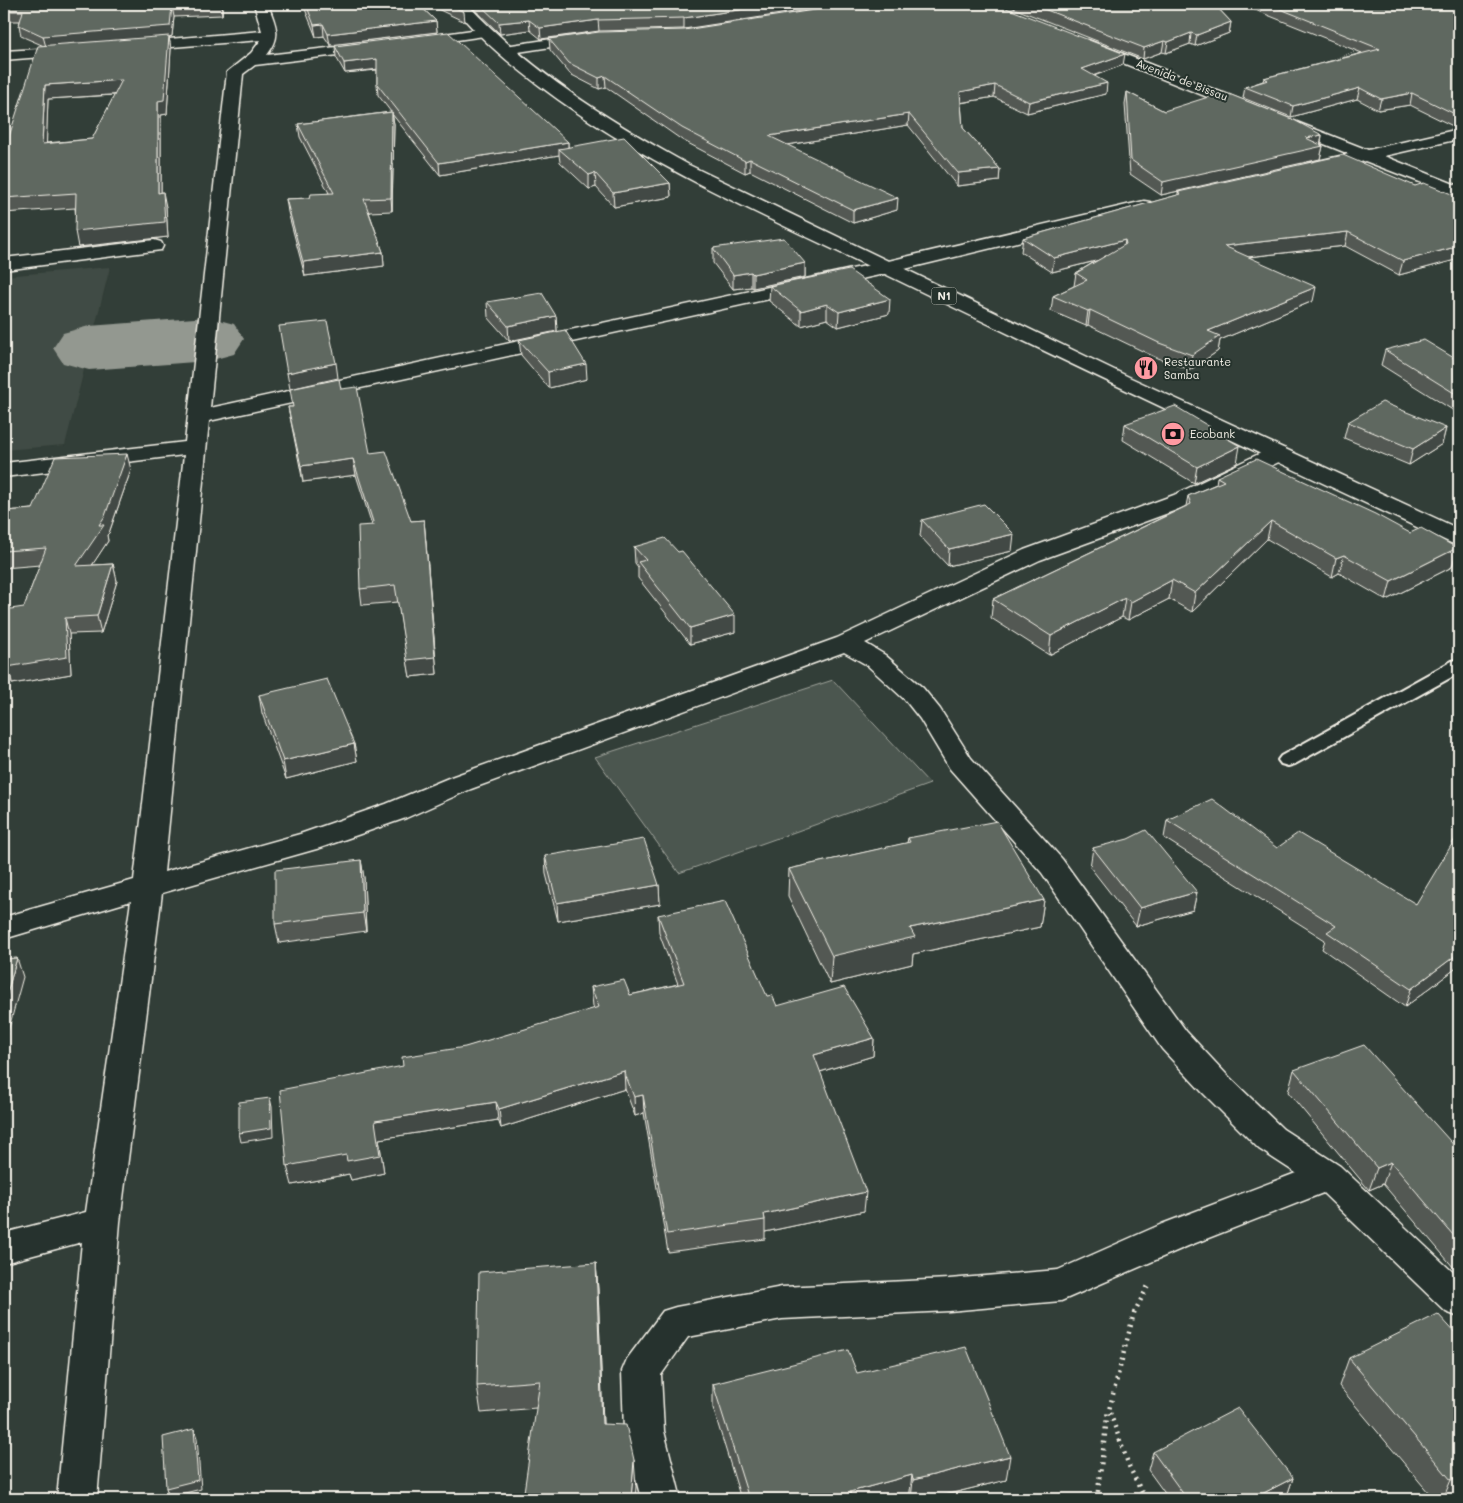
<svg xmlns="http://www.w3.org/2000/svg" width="1463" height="1503" font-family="Mali,sans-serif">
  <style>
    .built { fill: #404b44 }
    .green { fill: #4c564f; stroke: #a0a49c }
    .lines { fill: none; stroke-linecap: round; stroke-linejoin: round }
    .taxiway { fill: #939890; fill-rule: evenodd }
    .lane-casing { stroke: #f4f1e8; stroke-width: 4 }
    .street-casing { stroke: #f4f1e8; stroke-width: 3 }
    .primary-casing { stroke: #f4f1e8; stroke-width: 3 }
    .path-far1 { stroke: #f4f1e8; stroke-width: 2; stroke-dasharray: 0.5 2; stroke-linecap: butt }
    .path { stroke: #f4f1e8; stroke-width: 4.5; stroke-dasharray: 2 5; stroke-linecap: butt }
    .lane { fill: #26332d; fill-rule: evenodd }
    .street { fill: #26332d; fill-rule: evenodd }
    .primary { fill: #26332d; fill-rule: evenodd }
    .wall { fill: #525953; stroke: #f4f1e8; fill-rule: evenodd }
    .shaded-wall { fill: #424944; stroke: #f4f1e8 }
    .building { fill: #5f6861; stroke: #f4f1e8; fill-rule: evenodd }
    .labels { text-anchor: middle; stroke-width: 4; stroke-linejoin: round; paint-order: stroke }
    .far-street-label { font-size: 11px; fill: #f4f1e8; stroke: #26332d }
    .shield { fill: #26332d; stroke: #b6b8b0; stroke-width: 1 }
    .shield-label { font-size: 11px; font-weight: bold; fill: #f4f1e8 }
    .far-poi-label { font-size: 11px; fill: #f4f1e8; stroke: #26332d; text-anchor: start }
  </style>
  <rect width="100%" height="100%" fill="#323e38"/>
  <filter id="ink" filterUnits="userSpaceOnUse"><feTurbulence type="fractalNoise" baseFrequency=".02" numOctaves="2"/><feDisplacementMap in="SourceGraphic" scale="10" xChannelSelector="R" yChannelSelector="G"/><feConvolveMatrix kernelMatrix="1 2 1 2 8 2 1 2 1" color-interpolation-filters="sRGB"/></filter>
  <g filter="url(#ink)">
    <path class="built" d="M110,267L65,445L4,450V276Z"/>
    <path class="green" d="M833,680L930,784L679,873L595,757Z"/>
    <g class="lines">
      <path class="taxiway" d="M208,317L234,324L244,339L234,354L208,361L89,370L63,363L53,348L63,333L89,326Z"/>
      <g class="lane-casing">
        <path id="lane" d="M1459,659V673L1295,764L1288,766L1281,764L1278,760L1281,756L1452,661Z"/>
      </g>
      <g class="street-casing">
        <g id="street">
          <path d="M254,4H268C275,25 283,35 267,55L371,43L376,44L378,47L376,50L371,51L255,65L243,74L210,408L884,262L1144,201L1150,202L1153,206L1150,210L884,274L209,421L164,872L300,834L386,804L451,777L837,638L1024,550L1174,495L1269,449L1277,447L1285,449L1288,454L1285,459L1190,505L1040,560L865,643L885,655L923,688L940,709L971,758L1062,859L1186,1031L1226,1074L1283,1129L1340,1166L1459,1278V1317L1446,1312L1323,1193L1188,1246L1061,1301L949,1311L782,1319L688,1337L661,1375L664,1431L681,1499H641L624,1431L622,1371L627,1359L663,1311L676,1307L782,1287L949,1279L1058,1270L1162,1224L1296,1173L1259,1149L1202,1092L1162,1049L1042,873L950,769L920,719L905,700L867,665L844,652L471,789L406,818L320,848L162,893L120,1222L97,1499H57L82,1242L4,1263V1233L86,1212L131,901L4,939V917L134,880L184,455L4,477V463L185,442L227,72L251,53L261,40L134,50L129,49L127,46L129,43L134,42L262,31Z"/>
          <path d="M486,28L491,29L493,32L491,35L416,46L411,45L409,42L411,39L416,38Z"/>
          <path d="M585,34L590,35L592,38L590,41L505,54L500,53L498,50L500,47L505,46Z"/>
          <path d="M1088,40L1368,150L1459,129V139L1384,156L1459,186V197L1365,161L1315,172L1309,171L1306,167L1309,163L1349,154L1083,47L1081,44L1083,41Z"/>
          <path d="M74,47L79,48L81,51L79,54L4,60V51Z"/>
          <path d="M154,240L161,242L163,246L161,250L4,270V258Z"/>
        </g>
      </g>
      <g class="primary-casing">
        <path id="primary" d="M452,4H467C531,72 608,120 689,165L1131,378L1459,529V545L1451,543C1262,455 1074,366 887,275C770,218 648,167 544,89C511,65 477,37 452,4Z"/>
      </g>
      <path class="path-far1" d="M1323,64L1359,50"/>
      <g class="path">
        <path d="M1097,1499L1108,1410"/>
        <path d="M1145,1499L1129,1466L1109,1410L1134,1313L1149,1284"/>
      </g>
      <use href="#lane" class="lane"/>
      <use href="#street" class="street"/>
      <use href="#primary" class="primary"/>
    </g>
    <g class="wall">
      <path d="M4,4H223L222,15L174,17L172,36L169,37L171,49L167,114L161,115V193L166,207L168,237L78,247L75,208L4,213V152L44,46L21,36L19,25L20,21H4ZM115,95L92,139L46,143L48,99Z"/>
      <path d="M303,4H418L436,21L437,32L330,45L324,36L316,37Z"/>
      <path d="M427,4H458L464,12L465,22Z"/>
      <path d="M469,4H846L684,29L599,31L541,39L530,30L500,34Z"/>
      <path d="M1003,4H1214L1231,22L1229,33L1195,46L1190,44L1166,53L1162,52L1143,59Z"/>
      <path d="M1240,4H1459V129L1410,105L1378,110L1357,99L1291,117L1243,98L1245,87L1263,81L1264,78L1362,53Z"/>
      <path d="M684,30L1123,65L1094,76L1106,94L1027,113L994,97L961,103L963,128L1000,169L999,181L957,186L908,125L787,145L897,210L853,223L750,171L745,173L682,140L606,87L599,89L570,74L550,50L549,39Z"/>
      <path d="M335,46L568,142V147L670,183L671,197L614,207L596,187L589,189L560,162L559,155L440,175L392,114L394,124L392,211L369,212L383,252L384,266L305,276L288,212L286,199L310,198L329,193L300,137L298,124L391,112L378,95L377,84V70L345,73L336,57Z"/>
      <path d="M1127,92L1164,111L1322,135L1321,145L1323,146L1320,159L1161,195L1130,174L1125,104Z"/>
      <path d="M1415,186L1459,197V259L1399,275L1345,246L1249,257L1313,301L1220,340L1218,351L1190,370L1157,358L1088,325L1086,326L1051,311L1053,296L1074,286L1076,273L1096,261L1052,272L1021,252L1023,238L1178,195V192Z"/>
      <path d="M713,248L805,263V277L753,288L751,287L733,289L713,263Z"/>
      <path d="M770,286L889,314L838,327L827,319L801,326L769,301Z"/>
      <path d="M487,302L556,316L557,331L509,341L488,317Z"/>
      <path d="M519,340L587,379L549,388L521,355Z"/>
      <path d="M1385,350L1459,361V414L1381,365Z"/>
      <path d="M341,389L370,453L411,521L424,520L437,674L410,677L398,602L362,605L360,589L372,525L356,475L303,482L288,407H293Z"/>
      <path d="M1348,422L1446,428L1442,444L1409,465L1344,438Z"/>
      <path d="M1125,424L1210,429L1237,463L1194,483L1123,440Z"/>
      <path d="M131,470L109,533L107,535L108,541L92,565L113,564L117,581L101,633L69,634L71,674L12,684L11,677L24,607L40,565L4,568V511L33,509Z"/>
      <path d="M1217,477L1410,533L1457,548L1452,567L1386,600L1339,573L1332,577L1267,539L1192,612L1169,599L1128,620L1122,617L1049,655L991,618L993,599L1186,506L1188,496L1216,484Z"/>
      <path d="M922,520L1012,551L948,566L920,536Z"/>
      <path d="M634,547L678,552L735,632L690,644L638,578V567L635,563Z"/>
      <path d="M259,695L354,744L357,761L286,779L262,713Z"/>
      <path d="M1167,820L1277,848L1416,904L1459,966L1405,1007L1322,949L1325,940L1164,838Z"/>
      <path d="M908,838L1044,900L1040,927L913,954L912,964L830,984L788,896L789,869L907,843Z"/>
      <path d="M1093,848L1197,892L1193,910L1136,926L1090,867Z"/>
      <path d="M545,856L659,885L660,904L558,921L546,874Z"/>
      <path d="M361,860L364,878L366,931L279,943L275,924Z"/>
      <path d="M658,915L767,996L777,1006L874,1038L873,1056L820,1072L864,1211L765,1232V1239L668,1252L644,1113L635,1116L625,1089L501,1128L498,1120L379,1139L384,1173L351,1180L349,1174L292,1185L403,1066L594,1009L593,1006L591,987L630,995L678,984L659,933Z"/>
      <path d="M1294,1070L1459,1151V1274L1383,1184L1369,1190L1288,1092Z"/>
      <path d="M596,1263L598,1290L603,1425L636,1486L536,1408L481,1413L477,1386Z"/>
      <path d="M1459,1337V1496L1453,1499H1434L1339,1386L1349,1358Z"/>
      <path d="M857,1373L1006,1480L928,1499H741L713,1408V1384Z"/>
      <path d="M1153,1452L1293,1478L1287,1496L1280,1499H1169L1148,1470Z"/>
    </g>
    <g class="shaded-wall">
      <path d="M221,4H223L222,15Z"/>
      <path d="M779,4H846L684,29V18Z"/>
      <path d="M172,6L174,17L172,36L169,37L171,49L167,114L161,115V208L158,193V101L169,37L46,47L43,36Z"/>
      <path d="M529,20L530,30L500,34L499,23Z"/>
      <path d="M598,20L599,31L541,39L540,28Z"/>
      <path d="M436,21L437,32L330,45L328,34Z"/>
      <path d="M1231,22L1229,33L1195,46L1197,35Z"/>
      <path d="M323,24L324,36L316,37L314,25Z"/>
      <path d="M1191,33L1190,44L1166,53L1168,42Z"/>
      <path d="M1164,41L1162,52L1143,59L1144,48Z"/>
      <path d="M1125,54L1123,65L1081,80L1082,69Z"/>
      <path d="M377,59L379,69L345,73L344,63Z"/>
      <path d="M605,76L606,87L599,89V78Z"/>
      <path d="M122,80L125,94L48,99L46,158L42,144L45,85Z"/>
      <path d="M1107,83L1106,94L1027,113L1029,102Z"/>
      <path d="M995,85L994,97L959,103L960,92Z"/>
      <path d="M1360,88L1357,99L1291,117L1293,106Z"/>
      <path d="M1412,93L1410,105L1378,110L1381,99Z"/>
      <path d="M392,112L394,124L392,211L391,198Z"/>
      <path d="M909,114L908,125L769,148V136Z"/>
      <path d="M1322,135L1320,146H1323L1320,159L1161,195L1163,182L1306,138Z"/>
      <path d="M568,142V153L559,149V155L440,175L439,163Z"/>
      <path d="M750,159V171L745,173V161Z"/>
      <path d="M1000,169L999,181L957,186L958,173Z"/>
      <path d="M595,173L596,187L589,189V175Z"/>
      <path d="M670,183L671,197L614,207L613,193Z"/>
      <path d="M163,192L166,207L168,237L78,247L75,231Z"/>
      <path d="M898,198L897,210L853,223V210Z"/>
      <path d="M1348,232L1345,246L1221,260L1224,246Z"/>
      <path d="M1125,240L1123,254L1052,272L1054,258Z"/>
      <path d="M1459,246V259L1399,275L1403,261Z"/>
      <path d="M383,252L384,266L305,276L303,262Z"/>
      <path d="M805,263V277L753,288V274Z"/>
      <path d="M751,272V287L733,289V275Z"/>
      <path d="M1316,287L1313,301L1220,340L1218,351L1190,370L1192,355L1208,331Z"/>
      <path d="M890,299L889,314L838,327L839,312Z"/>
      <path d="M827,304V319L801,326V311Z"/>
      <path d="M1090,310L1088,325L1086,326L1088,311Z"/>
      <path d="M556,316L557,331L509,341L508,326Z"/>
      <path d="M336,363L338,378L290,389L287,373Z"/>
      <path d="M586,364L587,379L549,388L548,372Z"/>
      <path d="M1446,428L1442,444L1409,465L1413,449Z"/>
      <path d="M1240,446L1237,463L1194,483L1197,467Z"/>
      <path d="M127,454L131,470L109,533L107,535L108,541L81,582L76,566L99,525Z"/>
      <path d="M353,459L356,475L303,482L301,466Z"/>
      <path d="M424,520L437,674L410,677L407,660Z"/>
      <path d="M1271,521L1267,539L1192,612L1195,593Z"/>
      <path d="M1014,534L1012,551L948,566L949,549Z"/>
      <path d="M1457,548L1452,567L1386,600L1391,581Z"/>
      <path d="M1344,555L1339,573L1332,577L1336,558Z"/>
      <path d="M113,564L117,581L101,633L97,616Z"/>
      <path d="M1172,580L1169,599L1128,620L1131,602Z"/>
      <path d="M1125,598L1122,617L1049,655L1051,636Z"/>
      <path d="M735,615V632L690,644V628Z"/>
      <path d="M65,618L69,634L71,674L12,684L11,677L4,678V661Z"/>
      <path d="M354,744L357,761L286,779L283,761Z"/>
      <path d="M361,860L364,878L366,931L363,913Z"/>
      <path d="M659,885L660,904L558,921L557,903Z"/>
      <path d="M1197,892L1193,910L1136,926L1140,908Z"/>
      <path d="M1044,900L1040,927L913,954L912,964L830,984L832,956L910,928Z"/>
      <path d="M1459,953V966L1405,1007L1411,989Z"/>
      <path d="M17,958L23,977L4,1046V1004Z"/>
      <path d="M874,1038L873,1056L813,1074L814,1055Z"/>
      <path d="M624,1071L625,1089L501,1128L499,1109Z"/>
      <path d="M643,1095L644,1113L635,1116L634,1097Z"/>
      <path d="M270,1098L272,1107L273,1137L241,1142L239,1133Z"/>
      <path d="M496,1102L498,1120L379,1139L384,1173L351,1180L349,1174L292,1185L287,1166L375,1121Z"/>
      <path d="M1391,1162L1383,1184L1369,1190L1377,1168Z"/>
      <path d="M866,1192L864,1211L765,1232V1220L764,1214Z"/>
      <path d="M596,1263L598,1290L604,1451L602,1424Z"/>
      <path d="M194,1429L197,1438L201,1489L169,1497L166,1488Z"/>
      <path d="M1010,1456L1006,1480L928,1499H911L913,1480Z"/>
      <path d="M634,1460L636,1486L635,1499H631Z"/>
      <path d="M912,1475L909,1499H850V1492Z"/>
      <path d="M1459,1476V1496L1453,1499H1443L1451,1480Z"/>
      <path d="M1293,1478L1287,1496L1280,1499H1252Z"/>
    </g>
    <g class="building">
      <path d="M4,4H221V5L172,6L170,26L43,36L19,25L23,11H4Z"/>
      <path d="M306,4H418L436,21L328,34L323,24L314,25Z"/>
      <path d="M448,4H458L464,12Z"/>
      <path d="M479,4H779L684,18L598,20L540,28L529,20L499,23Z"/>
      <path d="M853,4H996L1125,54L1082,69L1107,83L1029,102L995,85L960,92L963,128L1000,169L958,173L909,114L769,136L898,198L853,210L750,159L745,161L682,128L605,76L599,78L569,63L549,39L599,32L684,30Z"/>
      <path d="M1031,4H1214L1231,22L1197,35L1191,33L1168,42L1164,41L1144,48Z"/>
      <path d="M1268,4H1459V116L1412,93L1381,99L1360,88L1293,106L1245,87L1268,80L1264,78L1380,49Z"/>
      <path d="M448,32L568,142L439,163L377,84V59L344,63L335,46Z"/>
      <path d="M169,36L164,100L158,101V193L163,192L165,222L75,231L76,193L4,198V152L38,46ZM122,80L92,139L42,144L45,85Z"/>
      <path d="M1127,92L1164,111L1224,92L1294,120L1322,135L1306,138L1323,146L1163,182L1131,160Z"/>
      <path d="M392,112L391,198L364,199L383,252L303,262L286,199L310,198L311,194L334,193L298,124Z"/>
      <path d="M624,137L670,183L613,193L595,173L589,175L559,149Z"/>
      <path d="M1343,155L1415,186L1424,183L1459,197V246L1403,261L1348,232L1224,246L1316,287L1208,331L1220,336L1192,355L1159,343L1090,310L1088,311L1053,296L1087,280L1076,273L1126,244L1125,240L1054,258L1023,238L1181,194L1178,192Z"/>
      <path d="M784,238L805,263L753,274L751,272L733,275L713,248Z"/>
      <path d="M849,270L890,299L839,312L827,304L801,311L770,286Z"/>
      <path d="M542,293L556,316L508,326L487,302Z"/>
      <path d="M327,321L336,363L287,373L279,326Z"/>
      <path d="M565,330L586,364L548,372L519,340Z"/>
      <path d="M1424,340L1459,361V396L1385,350Z"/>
      <path d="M339,379L341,389L357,387L370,453L386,451L411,521L424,520L435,657L407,660L395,585L360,589L358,526L374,525L353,459L301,466L288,407H293L290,389Z"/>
      <path d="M1382,402L1446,428L1413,449L1348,422Z"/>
      <path d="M1175,406L1210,427L1209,428L1240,446L1197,467L1125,424Z"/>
      <path d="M127,454L105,516L99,525H104L76,566L113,564L97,616L65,618L67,657L7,667V660L4,661V610L24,607L46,548L4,551V511L33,509L55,457Z"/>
      <path d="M1256,459L1375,514L1410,533L1421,528L1457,548L1391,581L1344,555L1336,558L1271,521L1195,593L1172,580L1131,602L1125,598L1051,636L993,599L1191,504L1188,496L1224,481L1217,477Z"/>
      <path d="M984,504L1014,534L949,549L922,520Z"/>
      <path d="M665,538L678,552L682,551L735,615L690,628L638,562L646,560L634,547Z"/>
      <path d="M327,679L354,744L283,761L259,695Z"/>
      <path d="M1212,799L1277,848L1298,833L1416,904L1458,834L1459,833V953L1411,989L1327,932L1336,926L1167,820Z"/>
      <path d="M997,821L1044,900L910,928L915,937L832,956L789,869L910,842L908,838Z"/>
      <path d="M1146,830L1197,892L1140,908L1093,848L1128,839Z"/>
      <path d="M644,839L659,885L557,903L545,856Z"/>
      <path d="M361,860L363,913L275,924V870Z"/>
      <path d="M725,901L767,996L772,995L777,1006L844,987L874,1038L814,1055L866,1192L764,1214L765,1220L667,1234L643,1095L634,1097L624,1071L499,1109L496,1102L375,1121L380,1155L347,1161L346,1155L287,1166L280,1090L403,1066L402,1057L465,1047L599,1007L591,987L624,980L630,995L684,983L658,915Z"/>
      <path d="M17,958L4,1004V959Z"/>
      <path d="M1364,1045L1459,1151V1242L1391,1162L1377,1168L1294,1070Z"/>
      <path d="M270,1098L271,1128L239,1133V1102Z"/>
      <path d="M596,1263L602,1424L626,1425L634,1460L631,1499H523L540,1381L477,1386L479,1272Z"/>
      <path d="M1438,1314L1459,1337V1476L1451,1480L1349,1358Z"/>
      <path d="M966,1347L1010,1456L913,1480L912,1475L850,1492L852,1499H749L713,1384L848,1350L857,1373Z"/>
      <path d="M1238,1408L1293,1478L1252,1499H1187L1153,1452Z"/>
      <path d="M194,1429L198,1480L166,1488L163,1437Z"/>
    </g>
  </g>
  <defs>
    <g id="restaurant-disc" transform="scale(1.25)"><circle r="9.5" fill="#ff9aa2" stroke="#26332d"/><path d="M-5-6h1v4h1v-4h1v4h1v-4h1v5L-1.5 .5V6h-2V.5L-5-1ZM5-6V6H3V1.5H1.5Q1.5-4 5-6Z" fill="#111"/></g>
    <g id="bank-disc" transform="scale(1.25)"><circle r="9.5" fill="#ff9aa2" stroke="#26332d"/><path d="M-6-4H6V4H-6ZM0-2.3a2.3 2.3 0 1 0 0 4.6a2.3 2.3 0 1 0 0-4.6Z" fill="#111"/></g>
  </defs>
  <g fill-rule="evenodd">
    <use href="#restaurant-disc" x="1146" y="368"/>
    <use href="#bank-disc" x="1173" y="434"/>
  </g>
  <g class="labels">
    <g class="far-street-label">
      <text transform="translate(1182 80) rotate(21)" y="4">Avenida de Bissau</text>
    </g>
    <rect class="shield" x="931.5" y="287.5" width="25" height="17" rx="4"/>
    <g class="shield-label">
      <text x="944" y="300">N1</text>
    </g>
    <g class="far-poi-label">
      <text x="1164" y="366">Restaurante<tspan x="1164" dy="13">Samba</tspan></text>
      <text x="1190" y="438">Ecobank</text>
    </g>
  </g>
  <rect width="1463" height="1503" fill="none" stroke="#26332d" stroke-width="20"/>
  <rect x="10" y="10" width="1443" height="1483" fill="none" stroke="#f4f1e8" stroke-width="2" filter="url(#ink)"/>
</svg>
